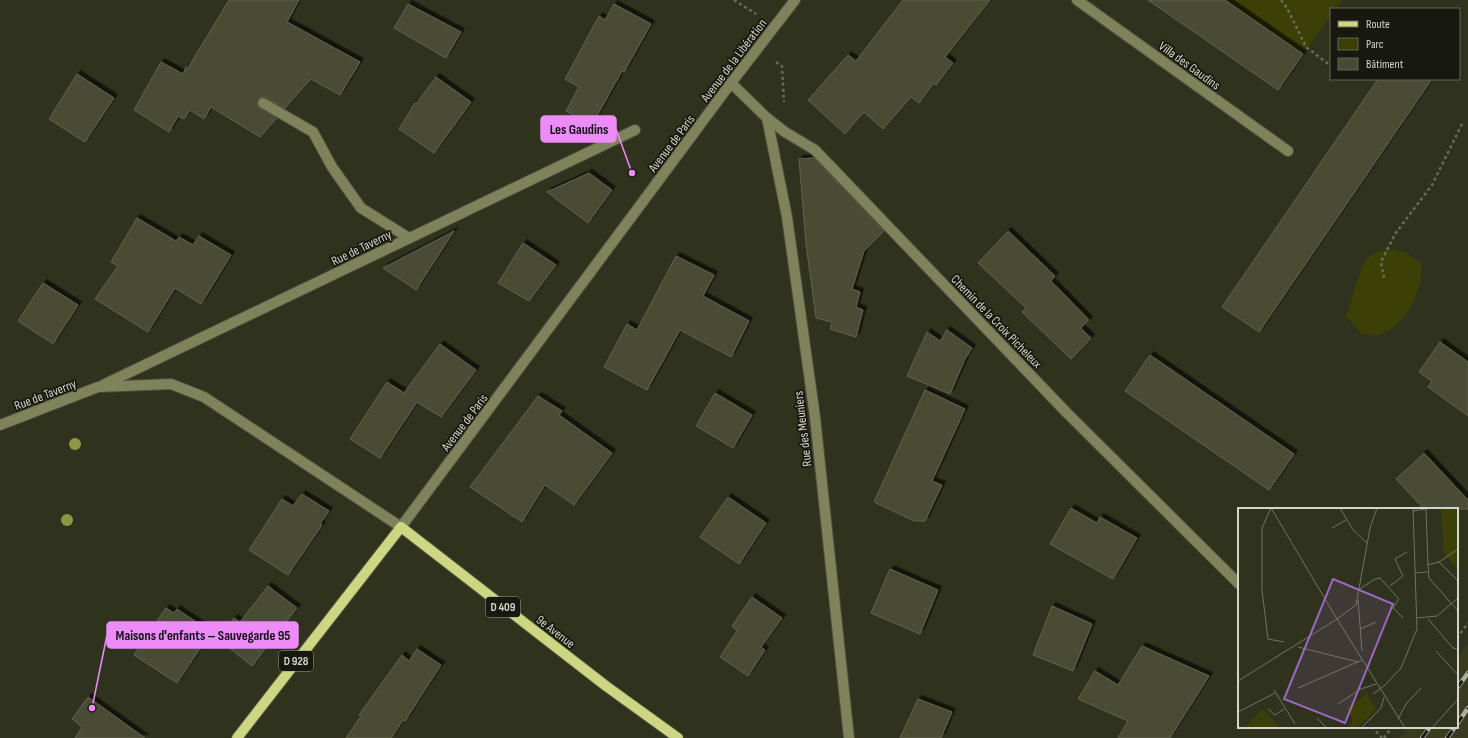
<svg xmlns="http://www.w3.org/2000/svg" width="1468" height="738" font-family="'Sofia Sans Condensed',sans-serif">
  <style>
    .built { fill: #393b1f }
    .green { fill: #3d4006 }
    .building { fill: #484b35; stroke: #61644d; filter: url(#shadow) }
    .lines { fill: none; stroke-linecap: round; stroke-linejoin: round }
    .minor-casing { stroke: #4d503c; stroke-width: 12 }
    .major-casing { stroke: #4d503c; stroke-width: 12 }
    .path { stroke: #696c59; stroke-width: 2.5; stroke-dasharray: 3 3; stroke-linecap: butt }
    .minor { stroke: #7e835c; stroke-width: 10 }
    .major { stroke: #ced683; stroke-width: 10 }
    .rail-casing { stroke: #abae9f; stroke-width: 4.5 }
    .rail { stroke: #17180f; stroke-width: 3; stroke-dasharray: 9; stroke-linecap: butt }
    .tree { fill: #8f9644 }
    .labels { text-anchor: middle; stroke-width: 3.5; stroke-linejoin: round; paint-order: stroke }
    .shield { fill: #17180f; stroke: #9b9d91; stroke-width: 1 }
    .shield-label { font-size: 12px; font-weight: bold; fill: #d4d6c9 }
    .street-label { font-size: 13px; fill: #d4d6c9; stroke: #17180f }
    .inset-road { fill: none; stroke: #717462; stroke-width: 1 }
    .view { fill: #9a68c2; fill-opacity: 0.15; stroke: #9a68c2; stroke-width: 2 }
    .inset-edge { fill: none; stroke: #d4d6c9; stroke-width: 2 }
    .leader { fill: none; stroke: #ed8cf9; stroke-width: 1.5 }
    .callout-dot { fill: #ed8cf9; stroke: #17180f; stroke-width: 1.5 }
    .callout { fill: #ed8cf9; stroke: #ed8cf9; stroke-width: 1.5 }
    .callout-label { font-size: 14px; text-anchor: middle; font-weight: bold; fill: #111 }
  </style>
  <defs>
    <filter id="shadow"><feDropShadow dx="3.5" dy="-3.5" stdDeviation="0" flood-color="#0009"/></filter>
  </defs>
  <rect width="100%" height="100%" fill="#2f321d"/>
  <path class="built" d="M1468,642V738H1400L1408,727H1457V658Z"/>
  <g class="green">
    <path d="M1228,0H1342L1336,9H1331V15L1303,54Z"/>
    <path d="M1388,249L1405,252L1421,263C1424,288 1408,322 1384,333C1378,336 1368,334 1362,334L1346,316C1353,301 1358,262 1373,254C1377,252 1383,251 1388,249Z"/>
  </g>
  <g class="building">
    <path d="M229,0H299L287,22L360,62L340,95L311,79L285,108L266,97H260L257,103L258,107L277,118L260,137L211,107L204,119L190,110L184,119L178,116L169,132L134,110L161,62L183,74L186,67L188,68Z"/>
    <path d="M903,0H990L945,57L953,63L936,85L934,83L919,103L911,97L883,129L864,112L845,134L808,100L848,55L856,61Z"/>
    <path d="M1148,0H1225L1303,54L1278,90Z"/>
    <path d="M408,4L461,32L446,58L394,28Z"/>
    <path d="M614,4L651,24L624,72L622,71L592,125L566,111L579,87L565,79L599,16L605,20Z"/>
    <path d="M77,74L114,98L85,142L49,119Z"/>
    <path d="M436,77L471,102L434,153L399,129L415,103L416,104Z"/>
    <path d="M1378,79H1432L1259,332L1222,307Z"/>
    <path d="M814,158L884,231L864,251L852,289L860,292L856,307L863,310L856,337L830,329L832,322L816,318L806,244L799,159Z"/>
    <path d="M589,173L612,190L588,223L547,192Z"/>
    <path d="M137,218L176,241L179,237L193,245L199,236L231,255L201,304L175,288L148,332L95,299L118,266L111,262Z"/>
    <path d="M454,231L416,290L383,268Z"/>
    <path d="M1008,231L1055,276L1051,281L1089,320L1081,328L1091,338L1071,359L1022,312L1026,308L978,263Z"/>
    <path d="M523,243L556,265L529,301L498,283Z"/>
    <path d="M676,256L714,275L703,296L749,321L731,357L680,330L647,390L604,367L627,324L637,330Z"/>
    <path d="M43,283L78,305L53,344L18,321Z"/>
    <path d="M947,330L972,348L965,359L950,394L907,376L927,332L940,341Z"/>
    <path d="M1440,342L1468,362V416L1428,387L1432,381L1419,372Z"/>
    <path d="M440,344L476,370L441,417L417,402L380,458L350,439L387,382L404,393Z"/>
    <path d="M1150,355L1294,454L1269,490L1125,391Z"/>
    <path d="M925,390L965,409L932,481L942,485L925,521H914L874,502Z"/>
    <path d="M715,393L752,415L733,448L696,426Z"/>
    <path d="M538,396L562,411L559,415L612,453L574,505L545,485L522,522L470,487Z"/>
    <path d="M1424,453L1468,500V509H1424L1396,479Z"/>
    <path d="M302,494L329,511L320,524L322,525L288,575L249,550L282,499L293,506Z"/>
    <path d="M728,497L766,523L739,564L700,537Z"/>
    <path d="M1071,508L1097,523L1100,517L1137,538L1113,579L1050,544Z"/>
    <path d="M890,569L938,590L920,634L871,613Z"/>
    <path d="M268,586L297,608L252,666L218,639L234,618L240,622Z"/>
    <path d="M752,597L782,618L761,647L765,650L748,676L720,657L737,631L732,626Z"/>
    <path d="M1052,606L1092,624L1073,671L1033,655Z"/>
    <path d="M166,608L174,613L177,609L211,632L177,683L134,655Z"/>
    <path d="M1142,646L1209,676L1170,738H1118L1128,721L1078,699L1095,671L1118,685Z"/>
    <path d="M417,649L441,665L405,721L403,720L391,738H346L361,716L359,715L402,655L409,661Z"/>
    <path d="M88,697L145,738H75L82,727L72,719Z"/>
    <path d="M918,699L952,712L941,738H900Z"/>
  </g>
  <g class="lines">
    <g class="minor-casing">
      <g id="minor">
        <path d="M1077,0L1288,151"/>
        <path d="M731,83L767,118L785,132L815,150L1066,412L1239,584"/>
        <path d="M263,103L313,132L332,167L361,208L409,238"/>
        <path d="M767,118L787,217L815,417L849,738"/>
        <path d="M103,385L635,130"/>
        <path d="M0,425L98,387L171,384L204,397L401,527L731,83L795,0"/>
      </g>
    </g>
    <g class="major-casing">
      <path id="major" d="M237,738L401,527L606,686L678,738"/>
    </g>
    <g class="path">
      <path d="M734,0L756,14"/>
      <path d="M1281,0L1287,8L1306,47L1331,66"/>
      <path d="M776,62L782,66L784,102"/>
      <path d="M1384,278L1381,262L1395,234L1432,185L1462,124"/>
      <path d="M1457,638L1468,623"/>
      <path d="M1372,727L1382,738"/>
      <path d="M1384,738L1392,727"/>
    </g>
    <use href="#minor" class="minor"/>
    <use href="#major" class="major"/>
    <g class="rail-casing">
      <g id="rail">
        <path d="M1457,688L1468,673"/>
        <path d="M1457,724L1468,708"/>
        <path d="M1422,738L1430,727"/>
        <path d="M1447,738L1455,727"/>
      </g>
    </g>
    <use href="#rail" class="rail"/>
  </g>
  <g class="tree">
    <circle cx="75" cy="444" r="6"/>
    <circle cx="67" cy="520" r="6"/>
  </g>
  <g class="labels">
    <g class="shield">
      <rect x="486" y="597" width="34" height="20" rx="3"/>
      <rect x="279" y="651" width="34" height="20" rx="3"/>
    </g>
    <g class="shield-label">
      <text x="503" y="611">D 409</text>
      <text x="296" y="665">D 928</text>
    </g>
    <g class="street-label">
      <text transform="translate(733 60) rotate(-53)" y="5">Avenue de la Libération</text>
      <text transform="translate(1190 65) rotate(36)" y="5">Villa des Gaudins</text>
      <text transform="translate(671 143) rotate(-53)" y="5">Avenue de Paris</text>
      <text transform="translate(361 247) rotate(-26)" y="5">Rue de Taverny</text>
      <text transform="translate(997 321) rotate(46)" y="5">Chemin de la Croix Picheleux</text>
      <text transform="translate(45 394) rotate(-21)" y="5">Rue de Taverny</text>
      <text transform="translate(464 422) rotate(-53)" y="5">Avenue de Paris</text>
      <text transform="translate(802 429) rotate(-97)" y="5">Rue des Meuniers</text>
      <text transform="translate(556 631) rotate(38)" y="5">9e Avenue</text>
    </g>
  </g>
  <g transform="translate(1238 508)">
    <rect width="220" height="220" fill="#2f321d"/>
    <path d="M203,0H220V61L206,46ZM129,186L138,202L118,220H111L115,212L108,200ZM24,201L43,220H5L15,211Z" fill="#3d4006"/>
    <path class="inset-road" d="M33,0L24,20V82L30,131L46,134M102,0L115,22L129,35M139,0L132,20L118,97L99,111L167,220M175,3L188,1L190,57M94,20L108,12M201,54L220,41M177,65L189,64M220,73L201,54L190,57L191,70L220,103M152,78L165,68L157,51L169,44M120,82L137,71L142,70L161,91L155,100L165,110M120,92L124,143M179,110L199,108L220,90M190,111L215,140L220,141M122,121L138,114M60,139L120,154M198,143L220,167M0,173L99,111L33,0M60,180L124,152M36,182L57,216M135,186L147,177L163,160L179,121L175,0M100,196L123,181L138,176M30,201L37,207L46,201M0,204L37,185M79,210L89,220M160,211L168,196L183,180M123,220L143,200L146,189M194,220L220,191"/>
    <path class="view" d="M95,71L155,96L107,215L46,191Z"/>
    <rect width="220" height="220" class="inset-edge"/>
  </g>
  <path class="leader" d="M632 173L616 129M92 708L107 635"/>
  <g class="callout-dot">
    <circle cx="632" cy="173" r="4"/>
    <circle cx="92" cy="708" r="4"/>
  </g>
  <g class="callout">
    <rect x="541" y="116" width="75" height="26" rx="4"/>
    <rect x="107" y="622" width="191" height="26" rx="4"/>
  </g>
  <g class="callout-label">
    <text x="579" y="134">Les Gaudins</text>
    <text x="203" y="640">Maisons d'enfants – Sauvegarde 95</text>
  </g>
  <rect x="1330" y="8" width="130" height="72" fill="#17180f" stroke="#636459"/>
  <rect x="1338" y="21" width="20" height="6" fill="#ced683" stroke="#636459"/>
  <text x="1366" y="28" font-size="12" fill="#d4d6c9">Route</text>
  <rect x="1338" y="38" width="20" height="12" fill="#3d4006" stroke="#636459"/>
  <text x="1366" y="48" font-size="12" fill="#d4d6c9">Parc</text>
  <rect x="1338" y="58" width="20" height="12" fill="#484b35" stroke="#636459"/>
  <text x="1366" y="68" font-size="12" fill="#d4d6c9">Bâtiment</text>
</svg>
